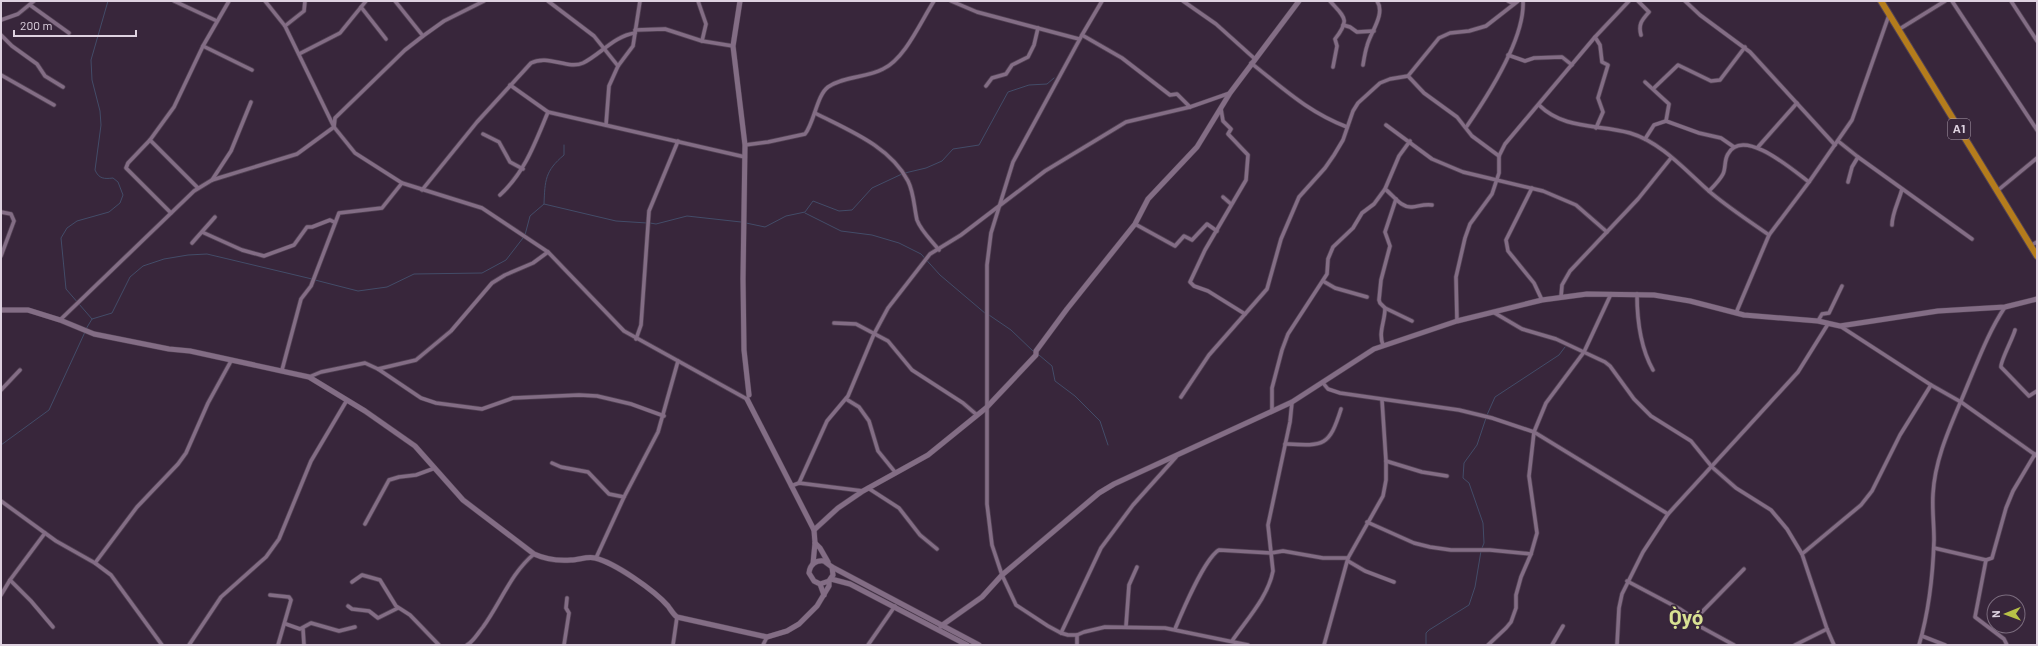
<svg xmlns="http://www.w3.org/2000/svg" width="2038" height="646" font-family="Barlow,sans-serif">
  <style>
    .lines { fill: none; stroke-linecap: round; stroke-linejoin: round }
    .stream { stroke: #434c68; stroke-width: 1 }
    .street-casing { stroke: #514153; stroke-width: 5 }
    .secondary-casing { stroke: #514153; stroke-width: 6 }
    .highway-casing { stroke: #514153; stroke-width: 8 }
    .street { stroke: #836d85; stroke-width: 3.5 }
    .secondary { stroke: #836d85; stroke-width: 5 }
    .highway { stroke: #b47c1c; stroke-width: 6 }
    .labels { text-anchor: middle; stroke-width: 4; stroke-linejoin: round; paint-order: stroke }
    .shield { fill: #38263b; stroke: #ac9eae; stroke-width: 1 }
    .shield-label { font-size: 12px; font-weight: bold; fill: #ded2e0 }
    .town-label { font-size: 21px; font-weight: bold; fill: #d9e193; stroke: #38263b }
  </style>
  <rect width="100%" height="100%" fill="#38263b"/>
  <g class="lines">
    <g class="stream">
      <path d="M905,173L926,168L942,161L953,149L979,145L1008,92L1029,85L1047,84L1054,78"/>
      <path d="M544,204C545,180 545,171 564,155V145"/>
      <path d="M805,213L841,231L872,235L899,243L921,254L940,275L986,314"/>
      <path d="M650,223L656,224L687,216L741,222"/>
      <path d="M746,223L765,227L786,216L805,212L813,201L839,211L852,210L872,188L902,174"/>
      <path d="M525,235L530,216L544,204L616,221L647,223"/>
      <path d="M315,280L358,291L387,287L414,274L482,273L506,260L523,238"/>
      <path d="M989,315L1011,330L1034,352"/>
      <path d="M92,319L66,289L61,238L67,228L77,221L109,212L120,203L123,195L118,182L113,178C104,179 99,179 95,170L101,125L100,111L92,80L91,60L108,1"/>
      <path d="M86,329L92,319L112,313L130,277L143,266L164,259L188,255L207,254L312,279"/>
      <path d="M1039,355L1052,366L1055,381L1075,396L1100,421L1108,445"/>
      <path d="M1487,415L1495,397L1559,355L1565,347"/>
      <path d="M1,445L49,410L85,332"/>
      <path d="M1482,548L1484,543L1483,523L1469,483L1463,478L1464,463L1477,445L1486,418"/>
      <path d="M1426,645V633L1429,630L1469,605L1475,587L1481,551"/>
    </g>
    <g class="street-casing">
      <g id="street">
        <path d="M174,1L217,21"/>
        <path d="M265,1L285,26L334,127L355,153L402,183L482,208L548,252L624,331L745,398"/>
        <path d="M395,1L423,36"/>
        <path d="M548,1L594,36L618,66"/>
        <path d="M698,1L706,24L702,41"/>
        <path d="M951,1L977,12L1079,39"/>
        <path d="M1102,1L1082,35L1013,162L991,233L987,265V504L992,545L1002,575L1016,605L1048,626L1061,633L1068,635H1077L1084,632L1105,627L1165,628L1248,645"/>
        <path d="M1183,1L1216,24L1255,59"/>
        <path d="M1330,1C1344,17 1351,19 1335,39L1337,46L1333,67"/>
        <path d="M1508,1L1514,4"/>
        <path d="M1638,1L1649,12C1642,20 1638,24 1641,35"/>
        <path d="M1685,1L1700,15L1750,52L1835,145"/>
        <path d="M1952,1L2037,130"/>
        <path d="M2011,1L2037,41"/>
        <path d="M30,5L69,33"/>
        <path d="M361,7L386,39"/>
        <path d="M1,20L18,14L34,1"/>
        <path d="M1343,25L1350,27L1357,32L1374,31"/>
        <path d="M285,26L304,11L305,1"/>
        <path d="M635,30L665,29L702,41L733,46"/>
        <path d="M1898,30L1945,1"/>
        <path d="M1,35L12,46L37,64L45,76L63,87"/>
        <path d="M1082,35L1122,58L1170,95L1177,94L1190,107"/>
        <path d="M1595,37L1600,45L1602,62L1608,65L1598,98L1603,112L1596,128"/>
        <path d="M203,46L252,70"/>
        <path d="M299,54L340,33L366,1"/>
        <path d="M1508,55L1525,61L1534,58L1562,57L1572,65"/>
        <path d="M1251,63C1284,89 1308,112 1347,127"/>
        <path d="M1363,65C1364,59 1365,52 1367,46C1370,33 1386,14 1377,1"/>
        <path d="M1,75L54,105"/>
        <path d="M1408,76L1424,93L1457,117L1472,136L1499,156"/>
        <path d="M1645,82L1669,104L1666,121"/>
        <path d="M510,85L548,112L745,157"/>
        <path d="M986,86L992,78L1006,74L1012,65L1028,57L1034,45L1038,28"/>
        <path d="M1654,88L1678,65L1711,81L1720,80L1745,47"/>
        <path d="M1539,105C1564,130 1599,124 1630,133C1661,142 1686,171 1710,192C1729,208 1749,221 1769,235"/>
        <path d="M1221,109L1223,121L1231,129L1228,134L1248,155L1246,180L1205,250L1190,282L1194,286L1208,291L1245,314"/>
        <path d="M815,113C848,130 890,146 908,181C914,193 914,207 917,220C921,231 932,241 939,250"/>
        <path d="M606,125L609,86L618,66L633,46L640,1"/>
        <path d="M1386,125L1432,159L1463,172L1543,191L1576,205L1607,232"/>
        <path d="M1467,126C1487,97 1525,38 1523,1"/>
        <path d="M483,134L499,142L510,162L523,169"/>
        <path d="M1645,139L1654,125L1666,121L1699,133L1721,138L1734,147"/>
        <path d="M150,140L198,188"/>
        <path d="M1838,141L1858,157L1972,239"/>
        <path d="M745,145L768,142L805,134C814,123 817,95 828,87C844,76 866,78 883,69C905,59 921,21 934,1"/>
        <path d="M1758,147L1797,103"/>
        <path d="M212,180L231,151L251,102"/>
        <path d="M1848,182L1852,167L1858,157"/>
        <path d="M1532,188L1506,240L1508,251L1534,283L1542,300"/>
        <path d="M1385,189C1393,195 1401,208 1412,207C1420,206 1424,204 1432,205"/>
        <path d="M422,190L477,122L531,63C548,54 568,70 583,63C601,54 614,36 635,33"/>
        <path d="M1709,191C1714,186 1720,180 1723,174C1726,168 1724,160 1728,154C1743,126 1794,171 1809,182"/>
        <path d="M1997,191L2037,158"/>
        <path d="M500,195C525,172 535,143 548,112"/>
        <path d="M1223,197L1231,204"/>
        <path d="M1,212L11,214L14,221L1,256"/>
        <path d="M171,213L126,168L128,163L150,140L174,107L203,46L229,1"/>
        <path d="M1135,224L1175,246L1184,236L1192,240L1207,224L1217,231"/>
        <path d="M1892,225C1892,213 1899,201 1902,189"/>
        <path d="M202,232L242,250L264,256L294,245L307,227H312L330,220L334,222"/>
        <path d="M192,243L215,217"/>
        <path d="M2030,246L2037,242"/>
        <path d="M1323,281L1335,288L1367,297"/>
        <path d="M1637,294C1637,320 1640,347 1653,370"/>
        <path d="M1561,297L1562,285L1570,271L1638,199L1671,158"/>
        <path d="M1385,308L1412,321"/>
        <path d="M1493,312L1522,329L1556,339L1605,362L1610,366L1634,399L1651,416L1691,441L1712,467L1736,488L1771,510L1787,529L1802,554L1827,629L1834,645"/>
        <path d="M1736,313L1769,235L1809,182L1852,120L1889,15"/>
        <path d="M60,320L194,191L212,180L297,154L334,127L335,118L405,50L423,36L444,21L484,1"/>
        <path d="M1457,321L1456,277L1465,238L1470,224L1492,194L1499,173V156L1505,144L1595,37L1629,1"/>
        <path d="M1818,321L1822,314L1829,313L1842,286"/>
        <path d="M834,323L856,324L888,341L912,370L963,403L977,415"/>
        <path d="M1840,326L1931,385L1961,402L2037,456"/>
        <path d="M2015,330C2013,338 2000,362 2001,367L2029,396L2037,391"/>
        <path d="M636,339L641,325L649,211L678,141"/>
        <path d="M1383,345C1378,332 1385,322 1385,308L1380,303L1379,300L1381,280L1390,246L1385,232L1396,199"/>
        <path d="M378,369L416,360L451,331L492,283L505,275L533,263L548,252"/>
        <path d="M282,370L301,299L311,286L339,213L382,208L402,183"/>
        <path d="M309,377L321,372L365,363L378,369L421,398L436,403L482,409L513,398L579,395L597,396L631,404L664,416"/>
        <path d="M1323,383L1328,389L1340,393L1459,410L1492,418L1534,432L1668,514"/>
        <path d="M1,390L20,370"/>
        <path d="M1181,397L1209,355L1267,289L1281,239L1299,197L1325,168L1334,155L1343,140L1353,111L1358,103L1380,83L1390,79L1408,76L1439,38L1450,33L1469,31L1486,26L1518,1"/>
        <path d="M846,399L859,407L869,421L878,451L895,472"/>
        <path d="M1272,411V388L1282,350L1288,334L1327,274L1328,259L1333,247L1353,228L1362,213L1374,204L1385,189L1399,156L1410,141"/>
        <path d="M1285,444C1324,446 1329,447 1341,409"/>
        <path d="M1386,461L1422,472L1447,476"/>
        <path d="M552,463L561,467L588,472L609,494L624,497"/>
        <path d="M799,483L827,421L848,396L874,334L888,308L930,254L961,235L1045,171L1126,122L1190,107L1230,93"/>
        <path d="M791,486L799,483L863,491"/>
        <path d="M868,488L899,508L920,535L937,549"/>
        <path d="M1,501L56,541L95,563L111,575L162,645"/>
        <path d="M1367,522L1414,543L1430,547L1451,550H1490L1531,554"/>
        <path d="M365,524L389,480L399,477L416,475L435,468"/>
        <path d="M1934,548L1986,560L1992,558L2006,508L2013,491L2035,454"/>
        <path d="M1802,554L1861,505L1872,491L1900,435L1931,385"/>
        <path d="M596,558L624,497L658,432L678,361"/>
        <path d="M1986,560L1975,617L2004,639L2007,645"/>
        <path d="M1348,561L1365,571L1394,582"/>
        <path d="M95,563L137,507L178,464L186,453L208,403L231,361"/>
        <path d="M10,580L31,601L53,627"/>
        <path d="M1627,581L1680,609L1695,619L1701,627L1734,645"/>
        <path d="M352,582L362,575L380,580L396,606L410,615L439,645"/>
        <path d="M1,595L10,580L45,533"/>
        <path d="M270,595L289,597L291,600L278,645"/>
        <path d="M348,606L352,609L369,611L378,618L398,608"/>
        <path d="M1695,619L1744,569"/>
        <path d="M286,624L300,629L311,623L339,631L355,627"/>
        <path d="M1126,626L1129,585L1137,567"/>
        <path d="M303,629L304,645"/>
        <path d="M1175,629C1182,612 1205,558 1219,550L1271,553L1283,551L1323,558H1348"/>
        <path d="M1061,633L1101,548L1133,505L1176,457"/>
        <path d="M1077,635V645"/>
        <path d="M1922,636L1945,645"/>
        <path d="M1232,641C1247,619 1268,597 1273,571L1268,525L1290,422L1292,402"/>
        <path d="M189,645L221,597L266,557L279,539L311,461L347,400"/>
        <path d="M467,645C474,641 478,633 483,627C501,602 511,573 534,554"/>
        <path d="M564,645L569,613L566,608L567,598"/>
        <path d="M673,645L677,617"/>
        <path d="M763,645L767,637"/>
        <path d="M868,645L895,606"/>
        <path d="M1324,645L1348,558L1383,496L1386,480V461L1382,400"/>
        <path d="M1488,645L1506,628L1511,622L1516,608V595L1521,577L1531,554L1537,533L1529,476L1534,432L1546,403L1584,352L1611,294"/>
        <path d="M1552,645L1563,626"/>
        <path d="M1617,645L1619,608L1622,594L1643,552L1668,514L1798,372L1828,324"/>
        <path d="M1795,645L1827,629"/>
        <path d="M1919,645C1929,611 1933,574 1934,540C1934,524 1932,509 1933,494C1935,455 1954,419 1968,384C1979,358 1989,331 2005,307"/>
      </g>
    </g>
    <g class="secondary-casing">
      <g id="secondary">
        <path d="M740,1L733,46L745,145L743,279L744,350L749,395"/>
        <path d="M1,310H28L60,320L94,334L169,349L190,351L309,377L365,411L415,446L463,500L534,554C545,559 558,561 571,560C579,560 587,556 595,558C615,563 654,590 668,606C671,610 673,614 677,617L767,637L787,631L799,624L817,606L829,586V581"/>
        <path d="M747,399L814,530L815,543L813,564"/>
        <path d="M814,530L838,508L863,491L928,455L986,408L1036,355V351L1067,309L1135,224L1148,199L1197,147L1230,93L1299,1"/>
        <path d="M815,543L820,548L828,562"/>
        <path d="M832,567L979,645"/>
        <path d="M831,579L850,584L967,645"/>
        <path d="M820,584L829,581L833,575L832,567L824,561C816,560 810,564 809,573L814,581L820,584L824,595"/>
        <path d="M941,626L982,597L1002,575L1099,493L1114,484L1292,402L1374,349L1457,321L1542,300L1587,294L1654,295L1690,301L1744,315L1818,321L1840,326L1938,311L2005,307L2037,299"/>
      </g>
    </g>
    <g class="highway-casing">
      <path id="highway" d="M1881,1L2037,256"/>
    </g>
    <use href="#street" class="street"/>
    <use href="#secondary" class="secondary"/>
    <use href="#highway" class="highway"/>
  </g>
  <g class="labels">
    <rect class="shield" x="1948" y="119" width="22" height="20" rx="3"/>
    <g class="shield-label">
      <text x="1959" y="133">A1</text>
    </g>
    <g class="town-label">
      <text x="1686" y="625">Ọ̀yọ́</text>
    </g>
  </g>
  <rect width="2038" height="646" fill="none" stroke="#ded2e0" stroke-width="4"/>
  <g transform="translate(2006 614) rotate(269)"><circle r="19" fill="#38263b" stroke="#7a6b7d"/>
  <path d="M0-3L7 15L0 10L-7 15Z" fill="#b8c147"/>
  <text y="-6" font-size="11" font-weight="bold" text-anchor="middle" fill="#ded2e0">N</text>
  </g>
  <path d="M14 30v6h122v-6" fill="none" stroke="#ded2e0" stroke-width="2"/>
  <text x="20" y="30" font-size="12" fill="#ded2e0" stroke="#38263b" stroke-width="3" paint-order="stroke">200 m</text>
</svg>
